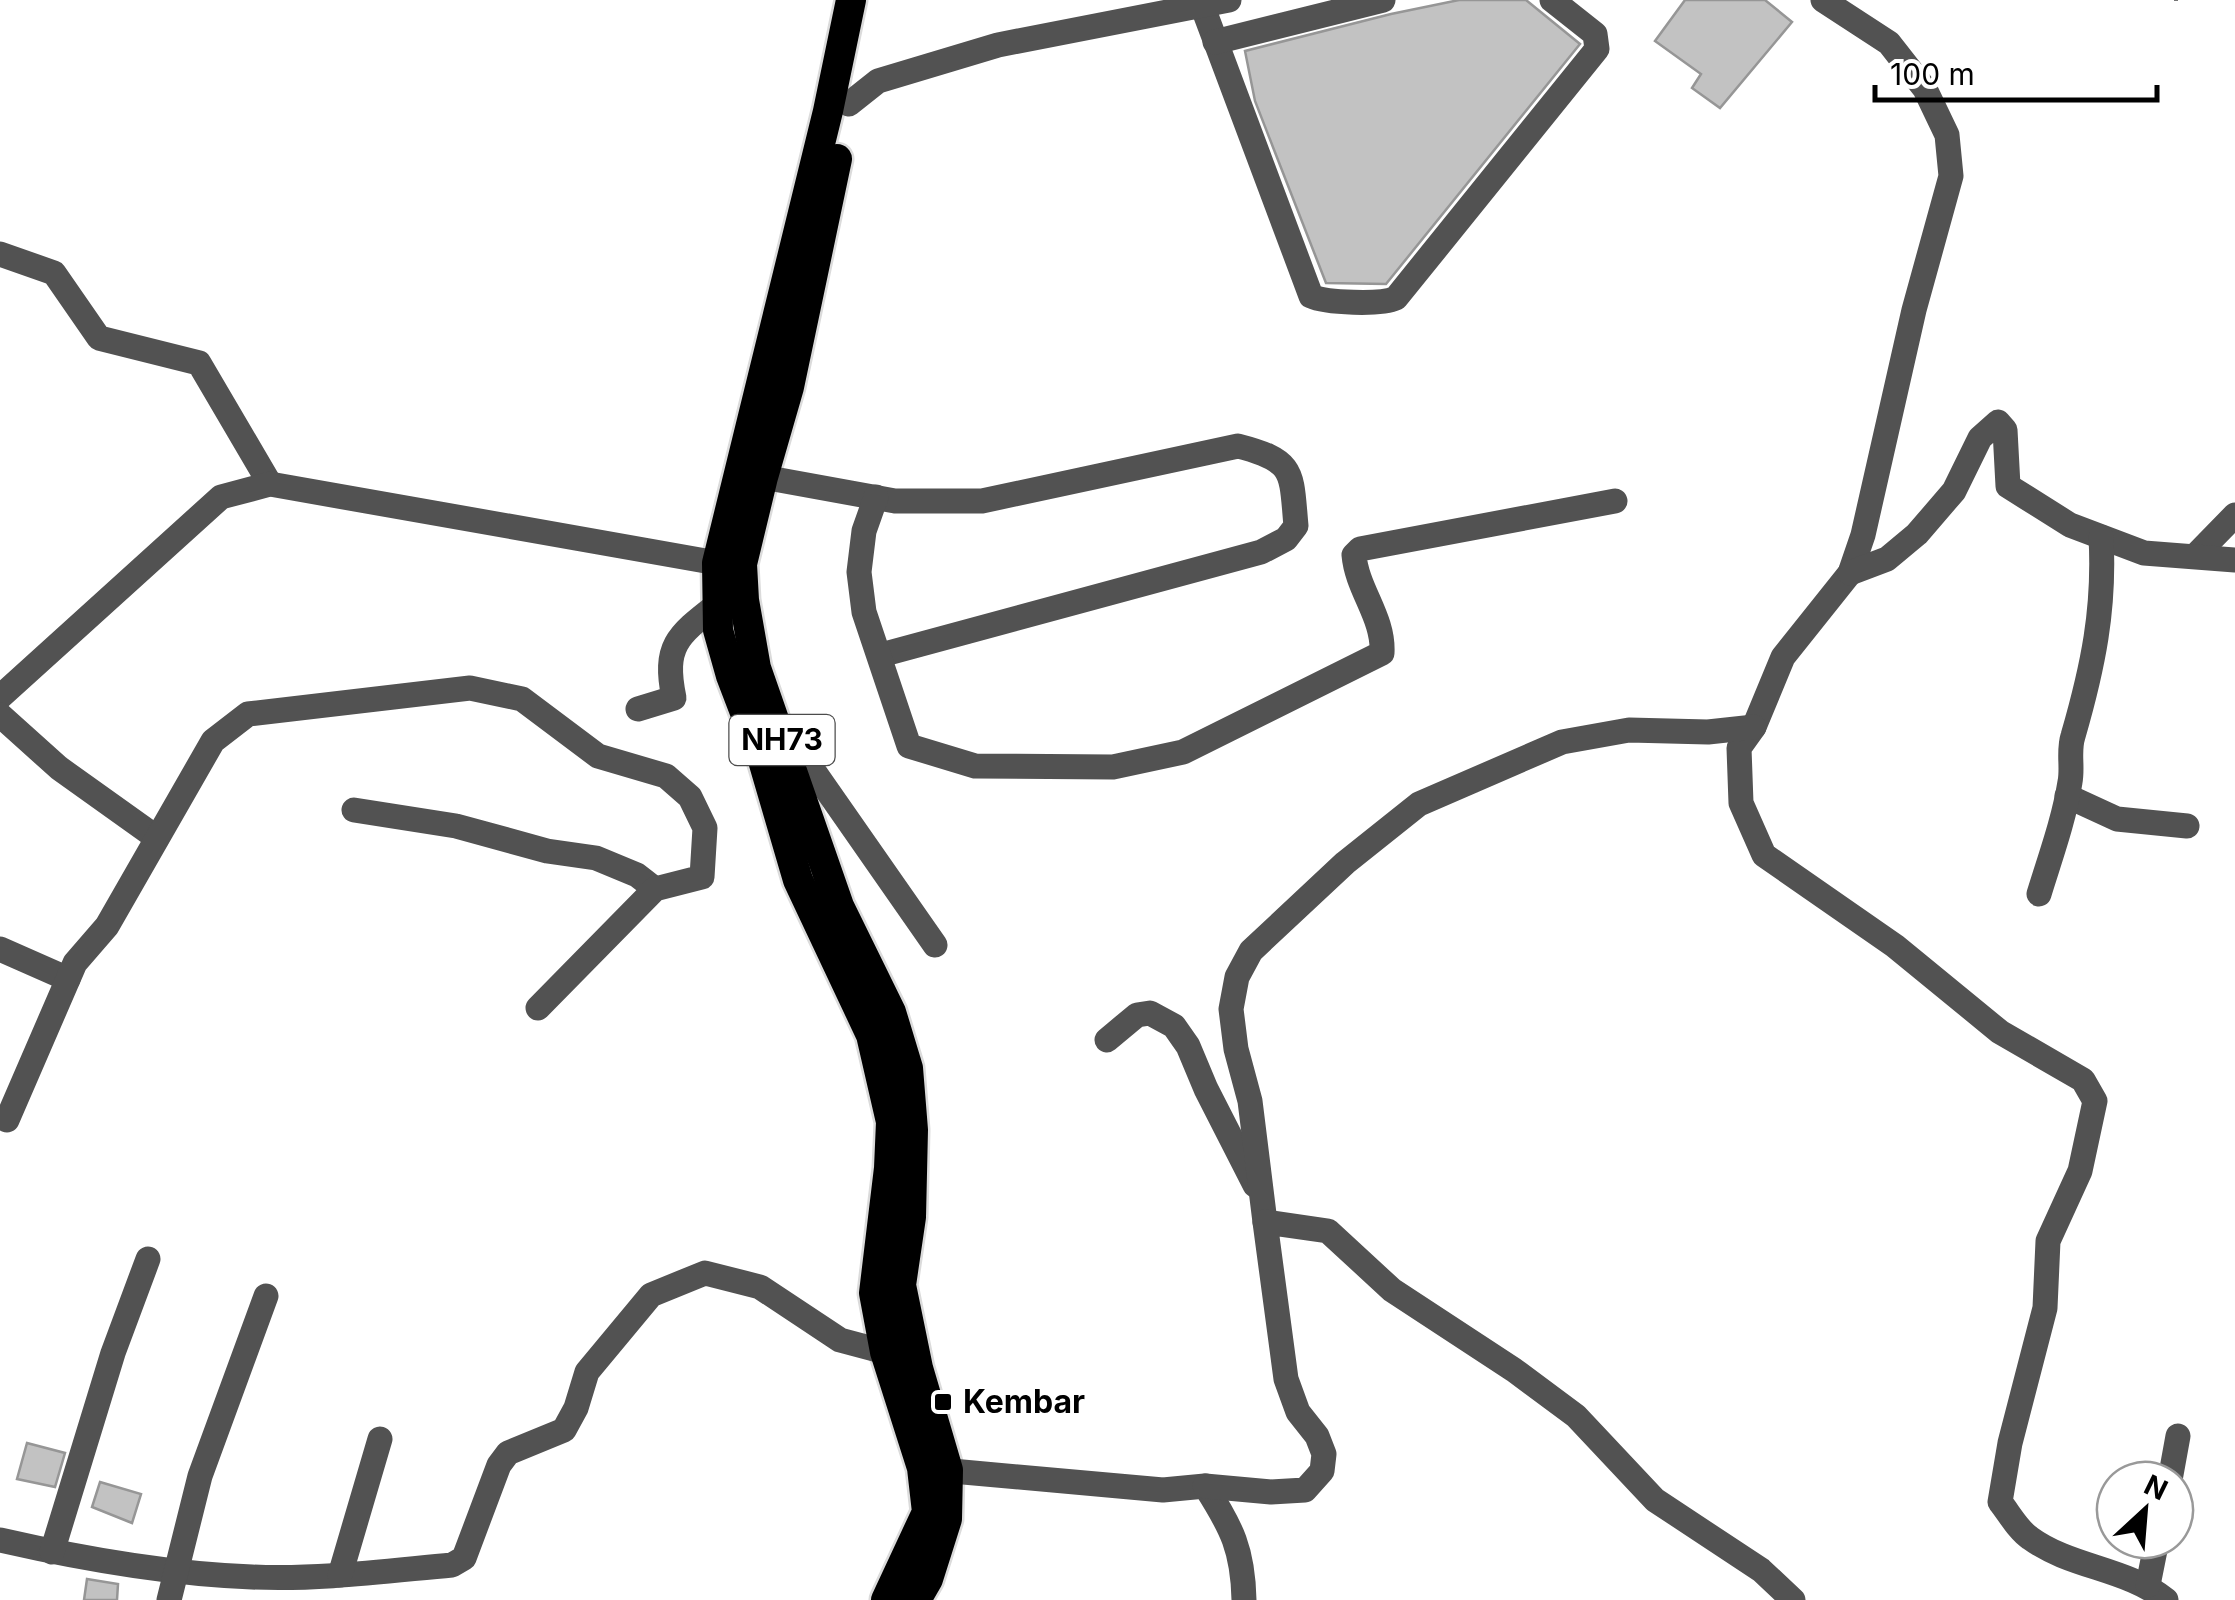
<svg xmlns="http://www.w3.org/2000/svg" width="2235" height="1600" font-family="Inter,sans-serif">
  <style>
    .building { fill: #c2c2c2; stroke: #969696; stroke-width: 2.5 }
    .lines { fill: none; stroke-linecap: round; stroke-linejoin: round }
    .highway-casing { stroke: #dbdbdb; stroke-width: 35 }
    .path { stroke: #747474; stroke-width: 4; stroke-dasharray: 2.5 5; stroke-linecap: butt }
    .minor { stroke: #525252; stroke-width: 25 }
    .highway { stroke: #000; stroke-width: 30 }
    .poi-dot { fill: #000; stroke: #fff; stroke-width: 4 }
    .labels { text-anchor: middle; stroke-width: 10; stroke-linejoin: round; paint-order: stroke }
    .shield { fill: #fff; stroke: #4c4c4c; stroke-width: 2.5 }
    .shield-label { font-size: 30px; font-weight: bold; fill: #000 }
    .poi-label { font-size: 32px; font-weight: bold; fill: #000; stroke: #fff; text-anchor: start }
  </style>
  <rect width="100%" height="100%" fill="#fff"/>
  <g class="building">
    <path d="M1459,0H1526L1580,44L1386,284L1326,283L1255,101L1245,51L1391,14Z"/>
    <path d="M1685,0H1765L1792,22L1720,108L1692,88L1701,74L1655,41Z"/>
    <path d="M27,1443L65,1453L55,1487L17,1479Z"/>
    <path d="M100,1482L141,1494L132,1523L92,1507Z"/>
    <path d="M87,1579L118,1584L117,1600H84Z"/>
  </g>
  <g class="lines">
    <g class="highway-casing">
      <g id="highway">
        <path d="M851,0L828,111L717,563L718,630L731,676L762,757L798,880L871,1035L891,1122L889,1168L874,1293L885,1352L922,1468L927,1512L886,1600"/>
        <path d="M837,159L789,387L763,477L742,564L744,600L756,668L839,906L891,1012L908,1068L913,1130L911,1217L901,1285L918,1368L948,1470L947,1519L928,1579L916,1600"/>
      </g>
    </g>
    <path class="path" d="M2176,1V0"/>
    <g class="minor">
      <path d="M1823,0L1889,43L1925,89L1947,135L1951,176L1914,310L1863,535L1850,573L1783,657L1754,727L1739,748L1741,803L1764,855L1895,946L2000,1032L2083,1080L2095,1101L2080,1171L2048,1241L2045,1308L2010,1443L2000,1502C2009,1513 2018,1530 2030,1538C2071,1568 2127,1568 2166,1600"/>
      <path d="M1202,5L1311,296C1326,303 1381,305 1396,298L1597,49L1595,34L1552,0"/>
      <path d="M1215,42L1383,0"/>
      <path d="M849,104L878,81L998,45L1229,0"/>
      <path d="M0,254L54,273L99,338L199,363L270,484"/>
      <path d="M763,477L895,501H982L1238,446C1296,461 1291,472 1296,526L1286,539L1261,552L881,655"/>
      <path d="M876,497L864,531L859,572L864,612L909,746L975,766L1113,767L1183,752L1382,653C1384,617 1357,590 1354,555L1360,549L1615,501"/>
      <path d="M2196,555L2235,515"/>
      <path d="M1850,573L1887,559L1917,534L1954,491L1980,438L1998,422L2005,430L2008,486L2070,525L2144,553L2235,560"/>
      <path d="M0,697L221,497L270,484L717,563H734"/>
      <path d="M638,709L674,698C663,645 678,635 718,604"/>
      <path d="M0,715L59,768L157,838"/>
      <path d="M783,743L806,760L935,945"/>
      <path d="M2067,796L2117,819L2187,826"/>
      <path d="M354,810L456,826L547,851L596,858L637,875L655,889"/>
      <path d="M2039,894C2050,858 2064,820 2070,782C2073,767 2068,751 2073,736C2093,667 2105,609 2101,537"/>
      <path d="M0,949L68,979"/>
      <path d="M1107,1040L1137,1015L1150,1013L1174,1026L1188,1046L1206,1089L1255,1185"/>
      <path d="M7,1120L75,963L107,926L213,741L248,714L470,688L522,699L598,756L666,776L690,797L705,828L702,877L655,889L538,1008"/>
      <path d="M1265,1222L1250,1101L1236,1049L1231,1009L1237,977L1251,951L1345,863L1419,804L1562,742L1629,730L1708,732L1754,727"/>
      <path d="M930,1469L1163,1490L1205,1486C1232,1528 1243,1550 1244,1600"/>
      <path d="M2170,1480L2178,1436"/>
      <path d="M1205,1486L1271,1492L1305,1490L1322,1471L1324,1454L1317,1436L1298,1412L1286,1379L1265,1222L1328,1231L1392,1290L1514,1370L1576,1416L1655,1500L1761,1570L1793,1600"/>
      <path d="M0,1540C83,1559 167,1574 252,1577C318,1580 386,1571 452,1565L464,1558L499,1465L508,1453L564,1430L576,1408L587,1372L651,1295L705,1273L760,1287L840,1340L885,1352"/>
      <path d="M52,1552L113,1353L148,1259"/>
      <path d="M340,1575L380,1439"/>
      <path d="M2148,1585L2157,1540"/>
      <path d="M169,1600L200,1476L266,1296"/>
    </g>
    <use href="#highway" class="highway"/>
  </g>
  <rect class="poi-dot" x="933" y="1392" width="20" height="20" rx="5"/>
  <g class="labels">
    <rect class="shield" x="729.5" y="715" width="105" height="50" rx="8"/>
    <g class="shield-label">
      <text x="782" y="750">NH73</text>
    </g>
    <g class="poi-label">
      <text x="963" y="1413">Kembar</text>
    </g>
  </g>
  <g transform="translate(2145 1510) rotate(26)"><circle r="48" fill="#ffffff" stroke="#999999" stroke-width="2.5"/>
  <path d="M0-8L18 38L0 25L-18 38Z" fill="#000000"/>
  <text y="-15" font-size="28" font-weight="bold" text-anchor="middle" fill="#000000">N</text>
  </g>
  <path d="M1875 85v15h282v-15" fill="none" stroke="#000000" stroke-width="5"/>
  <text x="1890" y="85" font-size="30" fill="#000000" stroke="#ffffff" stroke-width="8" paint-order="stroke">100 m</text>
</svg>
